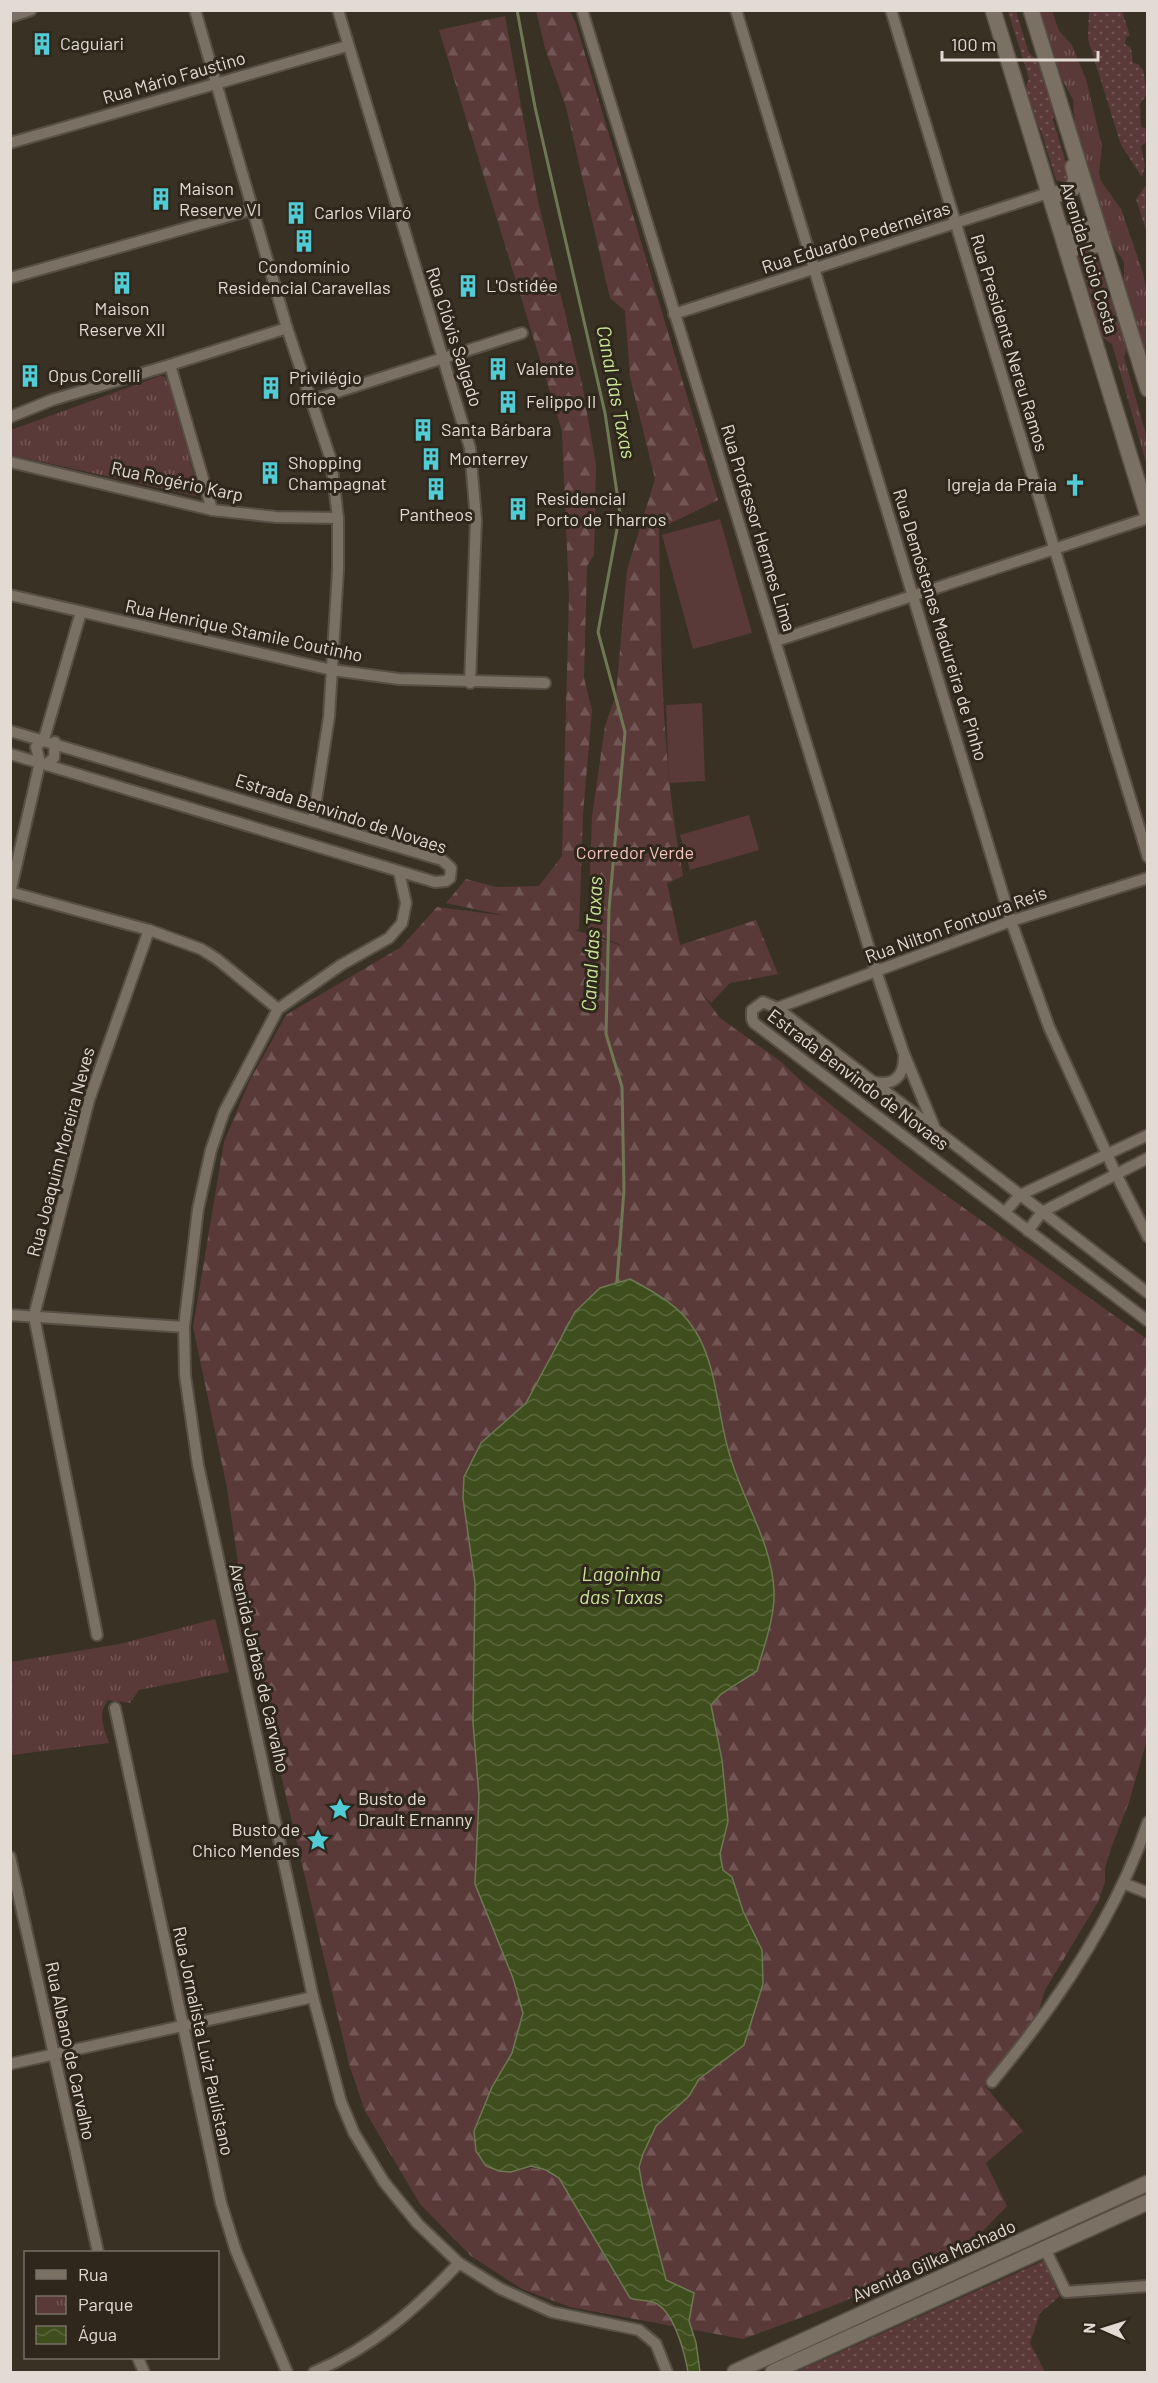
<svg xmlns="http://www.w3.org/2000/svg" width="1158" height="2383" font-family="Barlow,sans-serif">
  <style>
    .grass { fill: url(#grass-dots) }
    .forest { fill: url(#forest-firs); fill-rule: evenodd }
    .park { fill: url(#park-tufts) }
    .pitch { fill: #5a3a39 }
    .water { fill: url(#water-waves); stroke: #6f7854; stroke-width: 1.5 }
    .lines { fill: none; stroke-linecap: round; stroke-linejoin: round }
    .stream { stroke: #6f7854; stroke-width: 3 }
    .street-casing { stroke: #574f45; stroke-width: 14 }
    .secondary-casing { stroke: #574f45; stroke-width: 18 }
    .street { stroke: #7a7063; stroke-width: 10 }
    .secondary { stroke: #7a7063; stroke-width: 15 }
    .labels { text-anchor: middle; stroke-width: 6; stroke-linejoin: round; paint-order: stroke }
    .poi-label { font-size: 18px; fill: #e1dbd3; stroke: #30271c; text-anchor: start }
    .street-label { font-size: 18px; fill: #e1dbd3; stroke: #30271c }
    .park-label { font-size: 18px; fill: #f7c1bd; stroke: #30271c }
    .water-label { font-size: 20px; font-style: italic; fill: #c8e497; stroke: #30271c }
  </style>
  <defs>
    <pattern id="grass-dots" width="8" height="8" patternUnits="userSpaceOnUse" patternTransform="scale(1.5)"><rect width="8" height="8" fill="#5a3a39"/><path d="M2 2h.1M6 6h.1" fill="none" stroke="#715655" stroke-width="1.8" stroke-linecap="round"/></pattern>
    <pattern id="forest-firs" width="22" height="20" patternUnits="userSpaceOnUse" patternTransform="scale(1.5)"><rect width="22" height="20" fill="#5a3a39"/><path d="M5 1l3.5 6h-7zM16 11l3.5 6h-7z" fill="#715655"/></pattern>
    <pattern id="park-tufts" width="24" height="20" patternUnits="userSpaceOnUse" patternTransform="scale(1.5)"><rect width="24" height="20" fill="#5a3a39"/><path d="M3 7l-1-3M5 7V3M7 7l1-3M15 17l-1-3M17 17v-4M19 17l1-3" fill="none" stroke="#715655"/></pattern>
    <pattern id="water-waves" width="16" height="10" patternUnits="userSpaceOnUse" patternTransform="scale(1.5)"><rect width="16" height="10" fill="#3e4e1d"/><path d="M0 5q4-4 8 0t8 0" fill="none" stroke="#5a673d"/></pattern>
  </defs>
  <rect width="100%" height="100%" fill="#3a3125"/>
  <g class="grass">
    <path d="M1008,11H1016L1029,53L1042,63L1054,105L1053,120L1070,176L1066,183L1056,180L1041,131L1030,113L1024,91L1029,79Z"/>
    <path d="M1089,11H1122L1130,36L1126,37L1125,44L1131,48L1133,63L1138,64L1143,70L1147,94L1140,104L1141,127L1148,129L1147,142L1141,146L1145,166L1142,177L1121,145L1088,39Z"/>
    <path d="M1147,184V233L1136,199Z"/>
    <path d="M1045,2260L1059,2297L1040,2313L1030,2343L1045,2372H796Z"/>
  </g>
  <path class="forest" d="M536,11H570L576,24L718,500L659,529C661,645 661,762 683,876L667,883L680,945L756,920L778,974L730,983L711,1003L701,993L720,1018L780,1061L800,1080L922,1178L1147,1339V1740L1129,1802L1110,1851L1105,1868V1882L1098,1902L1045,1990L1038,2013L985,2086L1023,2131L986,2163L1007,2206L965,2249L835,2305L743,2339L570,2307L522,2289L471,2256L420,2204L365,2111L349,2064L250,1643L227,1488L193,1327L224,1142L249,1082L286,1015L401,947L437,907L507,916L446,903L466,879L496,887L539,886L562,856L569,597L562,431L439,30L505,16L538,201L582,384L596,465L594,555L587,566L584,678L592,710L583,814L579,930L572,929L628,948L588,931L592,816L605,726L616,695L627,570L655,479L630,377L625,311L610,298L566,107L545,48ZM630,1279L662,1296L685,1316L695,1330L713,1383L730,1456L771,1564L740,1684L721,1694L711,1704L722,1760L728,1821L720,1854L723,1870C753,1893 743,2006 744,2045L699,2079L689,2096L656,2126L643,2154L639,2167L643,2190L666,2280L630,2298L559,2178C541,2167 531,2166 511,2172L492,2087L512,2053L523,2013L513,1978L475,1884L479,1796L473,1722L475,1583L463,1498L464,1477L481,1443L526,1403L575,1312Z"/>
  <g class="park">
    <path d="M1040,11H1052L1059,31L1072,45L1086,79L1102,146L1099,172L1101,181L1121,209L1143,273L1148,299L1147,363L1124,283V262L1111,242L1075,125L1073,99L1063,82Z"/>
    <path d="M1082,234L1090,239L1128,346L1124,357L1147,438V466L1112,344L1097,334L1091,313V297L1074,243L1076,237Z"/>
    <path d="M160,376L165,377L168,382L197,486L196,496L11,455V430Z"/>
    <path d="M215,1619L229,1672L139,1690L130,1703L108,1700C97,1715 104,1727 109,1743L11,1755V1662L120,1644Z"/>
  </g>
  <g class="pitch">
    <path d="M720,519L752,633L693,649L662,535Z"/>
    <path d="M702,703L705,781L669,783L666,705Z"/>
    <path d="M749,815L759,850L690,870L680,835Z"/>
  </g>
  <path class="water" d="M630,1279C654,1292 679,1305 694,1329C718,1365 717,1416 730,1456C743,1501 772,1543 774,1591C775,1617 764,1646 757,1671L721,1694L711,1705L722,1760L728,1821L720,1854L723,1870L732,1877L743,1911L762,1950L763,1984L744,2045L699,2079L689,2096L656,2126L643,2154L639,2167L643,2190L666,2280L694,2293L689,2321L696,2343L700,2372H688C685,2354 674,2309 653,2302C646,2300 638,2301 630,2298L559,2178L546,2170L531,2166L511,2172L499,2171L486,2166L476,2151L474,2131L492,2087L512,2053L523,2013L513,1978L475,1884L479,1796L473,1722L475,1583L463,1498L464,1477L481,1443L526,1403L575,1312L600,1288Z"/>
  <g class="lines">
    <path class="stream" d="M517,10L535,107L605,413L620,513L598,632L625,732L609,909L606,1034L622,1087L624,1190L617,1281"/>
    <g class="street-casing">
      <g id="street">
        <path d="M195,10L287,328L331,460L338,518V570L329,717L313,820"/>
        <path d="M338,10L470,448L476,520L470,683"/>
        <path d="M582,10L876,971L904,1054L936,1131"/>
        <path d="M736,10L1011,921L1049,1027L1116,1174L1148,1237"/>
        <path d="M891,10L1148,857"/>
        <path d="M10,17L31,10"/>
        <path d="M10,143L347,46"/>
        <path d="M10,278L254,209"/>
        <path d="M674,314L1048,193"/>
        <path d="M170,365L287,328"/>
        <path d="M312,400L522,333"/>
        <path d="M10,417L52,400L170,365L212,510"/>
        <path d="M10,462L212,510L276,517L338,518"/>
        <path d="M10,595L332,670L399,679L545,683"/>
        <path d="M776,641L1148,518"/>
        <path d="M10,731L442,860L451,868L450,878L446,881L435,882L10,754"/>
        <path d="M46,764L54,758L55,742"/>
        <path d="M399,872L406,903L402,923L389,938L341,965L278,1009L224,1112L211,1150L198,1209L184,1327L185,1375L198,1465L313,1997L341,2102L354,2133L384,2182L418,2224L459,2263L501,2289L552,2312L639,2330L656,2344L667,2372"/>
        <path d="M10,892L149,930L201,949L217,959L278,1009"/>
        <path d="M10,893L40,762L36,747L44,739L81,612"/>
        <path d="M777,1008L1011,921L1148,878"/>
        <path d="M874,1082C893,1086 904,1077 904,1057"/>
        <path d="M1005,1212L1020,1195L1148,1135"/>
        <path d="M1028,1231L1042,1212L1148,1158"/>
        <path d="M1148,1293L777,1008L763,1002L752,1010V1019L754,1023L1148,1321"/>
        <path d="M10,1315L184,1327"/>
        <path d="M97,1635L34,1316L89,1100L149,930"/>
        <path d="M115,1708L221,2203L236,2251L287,2372"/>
        <path d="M10,1857L98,2252"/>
        <path d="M1123,1883L1148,1893"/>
        <path d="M10,2064L313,1997"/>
        <path d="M992,2082C1056,2005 1115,1918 1148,1822"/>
        <path d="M1045,2249L1066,2292L1148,2286"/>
        <path d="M138,2358L144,2372"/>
        <path d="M314,2372C372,2348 417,2308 459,2263"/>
      </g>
    </g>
    <g class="secondary-casing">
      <g id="secondary">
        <path d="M993,10L1148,516"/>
        <path d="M1031,10L1148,389"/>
        <path d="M1048,193L1059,194L1073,188L1076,178L1073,167"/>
        <path d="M1072,250L1069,239L1071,232L1083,227L1090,232L1095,245"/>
        <path d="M735,2372L1148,2183"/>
        <path d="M773,2372L1148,2202"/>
      </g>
    </g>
    <use href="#street" class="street"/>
    <use href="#secondary" class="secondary"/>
  </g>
  <defs>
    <g id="building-bare" transform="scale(1.8)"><path d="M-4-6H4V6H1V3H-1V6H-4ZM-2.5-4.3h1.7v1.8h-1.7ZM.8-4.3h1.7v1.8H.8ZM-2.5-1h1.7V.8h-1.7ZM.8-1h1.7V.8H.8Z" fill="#51ccd5" stroke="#30271c" stroke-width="2.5" paint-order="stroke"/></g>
    <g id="church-bare" transform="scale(1.8)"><path d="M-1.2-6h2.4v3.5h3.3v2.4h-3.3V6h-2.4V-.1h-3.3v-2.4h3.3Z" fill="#51ccd5" stroke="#30271c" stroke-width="2.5" paint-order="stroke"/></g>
    <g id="sight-bare" transform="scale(1.8)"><path d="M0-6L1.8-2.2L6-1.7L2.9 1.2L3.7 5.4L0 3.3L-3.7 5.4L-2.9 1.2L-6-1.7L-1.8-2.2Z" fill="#51ccd5" stroke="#30271c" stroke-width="2.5" paint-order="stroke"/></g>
  </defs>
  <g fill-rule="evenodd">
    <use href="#building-bare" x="42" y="44"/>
    <use href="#building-bare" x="161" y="199"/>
    <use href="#building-bare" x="296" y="213"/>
    <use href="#building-bare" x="304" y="241"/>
    <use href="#building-bare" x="122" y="283"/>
    <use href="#building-bare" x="468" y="286"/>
    <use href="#building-bare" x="498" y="369"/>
    <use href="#building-bare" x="30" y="376"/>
    <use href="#building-bare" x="271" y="388"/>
    <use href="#building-bare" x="508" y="402"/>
    <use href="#building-bare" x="423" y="430"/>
    <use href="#building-bare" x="431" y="459"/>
    <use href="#building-bare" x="270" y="473"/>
    <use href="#church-bare" x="1075" y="485"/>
    <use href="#building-bare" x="436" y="489"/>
    <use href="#building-bare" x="518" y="509"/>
    <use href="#sight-bare" x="340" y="1809"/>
    <use href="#sight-bare" x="318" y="1840"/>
  </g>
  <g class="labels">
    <g class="poi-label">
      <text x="60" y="50">Caguiari</text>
      <text x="179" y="195">Maison<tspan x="179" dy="21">Reserve VI</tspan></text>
      <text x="314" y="219">Carlos Vilaró</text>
      <text x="304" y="273" text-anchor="middle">Condomínio<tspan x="304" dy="21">Residencial Caravellas</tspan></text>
      <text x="486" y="292">L'Ostidée</text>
      <text x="122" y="315" text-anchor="middle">Maison<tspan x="122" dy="21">Reserve XII</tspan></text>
      <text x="516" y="375">Valente</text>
      <text x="48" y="382">Opus Corelli</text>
      <text x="289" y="384">Privilégio<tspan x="289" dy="21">Office</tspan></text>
      <text x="526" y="408">Felippo II</text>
      <text x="441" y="436">Santa Bárbara</text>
      <text x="449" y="465">Monterrey</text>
      <text x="288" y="469">Shopping<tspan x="288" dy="21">Champagnat</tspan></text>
      <text x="1057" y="491" text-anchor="end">Igreja da Praia</text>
      <text x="536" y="505">Residencial<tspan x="536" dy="21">Porto de Tharros</tspan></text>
      <text x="436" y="521" text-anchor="middle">Pantheos</text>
      <text x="358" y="1805">Busto de<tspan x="358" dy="21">Drault Ernanny</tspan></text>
      <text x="300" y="1836" text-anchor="end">Busto de<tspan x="300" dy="21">Chico Mendes</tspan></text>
    </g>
    <g class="street-label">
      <text transform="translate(174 78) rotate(-16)" y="6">Rua Mário Faustino</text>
      <text transform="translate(856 238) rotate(-18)" y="6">Rua Eduardo Pederneiras</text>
      <text transform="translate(1089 258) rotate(73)" y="6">Avenida Lúcio Costa</text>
      <text transform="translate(454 337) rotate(72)" y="6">Rua Clóvis Salgado</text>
      <text transform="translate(1009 343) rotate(73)" y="6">Rua Presidente Nereu Ramos</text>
      <text transform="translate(177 482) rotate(12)" y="6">Rua Rogério Karp</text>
      <text transform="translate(758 528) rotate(73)" y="6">Rua Professor Hermes Lima</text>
      <text transform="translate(940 625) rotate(73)" y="6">Rua Demóstenes Madureira de Pinho</text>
      <text transform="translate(244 631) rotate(12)" y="6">Rua Henrique Stamile Coutinho</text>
      <text transform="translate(341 814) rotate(18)" y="6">Estrada Benvindo de Novaes</text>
      <text transform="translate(956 925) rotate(-20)" y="6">Rua Nilton Fontoura Reis</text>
      <text transform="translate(858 1080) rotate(37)" y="6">Estrada Benvindo de Novaes</text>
      <text transform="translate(61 1152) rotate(-75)" y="6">Rua Joaquim Moreira Neves</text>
      <text transform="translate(259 1668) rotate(77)" y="6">Avenida Jarbas de Carvalho</text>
      <text transform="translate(203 2041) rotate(78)" y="6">Rua Jornalista Luiz Paulistano</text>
      <text transform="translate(70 2051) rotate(78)" y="6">Rua Albano de Carvalho</text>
      <text transform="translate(934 2261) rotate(-24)" y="6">Avenida Gilka Machado</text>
    </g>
    <g class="park-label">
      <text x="635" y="859">Corredor Verde</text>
    </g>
    <g class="water-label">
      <text transform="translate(616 392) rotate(79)" y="7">Canal das Taxas</text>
      <text transform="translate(592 944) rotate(-87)" y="7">Canal das Taxas</text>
      <text x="621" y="1581">Lagoinha<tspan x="621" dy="23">das Taxas</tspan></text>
    </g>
  </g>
  <rect width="1158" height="2383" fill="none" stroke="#e1dbd3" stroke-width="24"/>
  <rect x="24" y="2251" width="195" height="108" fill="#30271c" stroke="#776f65" stroke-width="1.5"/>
  <rect x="36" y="2270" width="30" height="9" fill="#7a7063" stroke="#776f65" stroke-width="1.5"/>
  <text x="78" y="2281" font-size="18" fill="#e1dbd3">Rua</text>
  <rect x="36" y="2296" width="30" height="18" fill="url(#park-tufts)" stroke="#776f65" stroke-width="1.5"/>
  <text x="78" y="2311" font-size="18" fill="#e1dbd3">Parque</text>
  <rect x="36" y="2326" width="30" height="18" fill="url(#water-waves)" stroke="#776f65" stroke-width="1.5"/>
  <text x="78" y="2341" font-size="18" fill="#e1dbd3">Água</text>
  <g transform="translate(1104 2329) rotate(273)" stroke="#30271c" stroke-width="4.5" paint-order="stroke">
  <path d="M0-4.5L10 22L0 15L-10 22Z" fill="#e1dbd3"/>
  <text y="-9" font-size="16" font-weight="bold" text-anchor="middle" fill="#e1dbd3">N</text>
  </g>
  <path d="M942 51v9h156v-9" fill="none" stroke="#e1dbd3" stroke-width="3"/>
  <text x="951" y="51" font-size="18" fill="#e1dbd3" stroke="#30271c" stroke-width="4.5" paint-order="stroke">100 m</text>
</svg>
